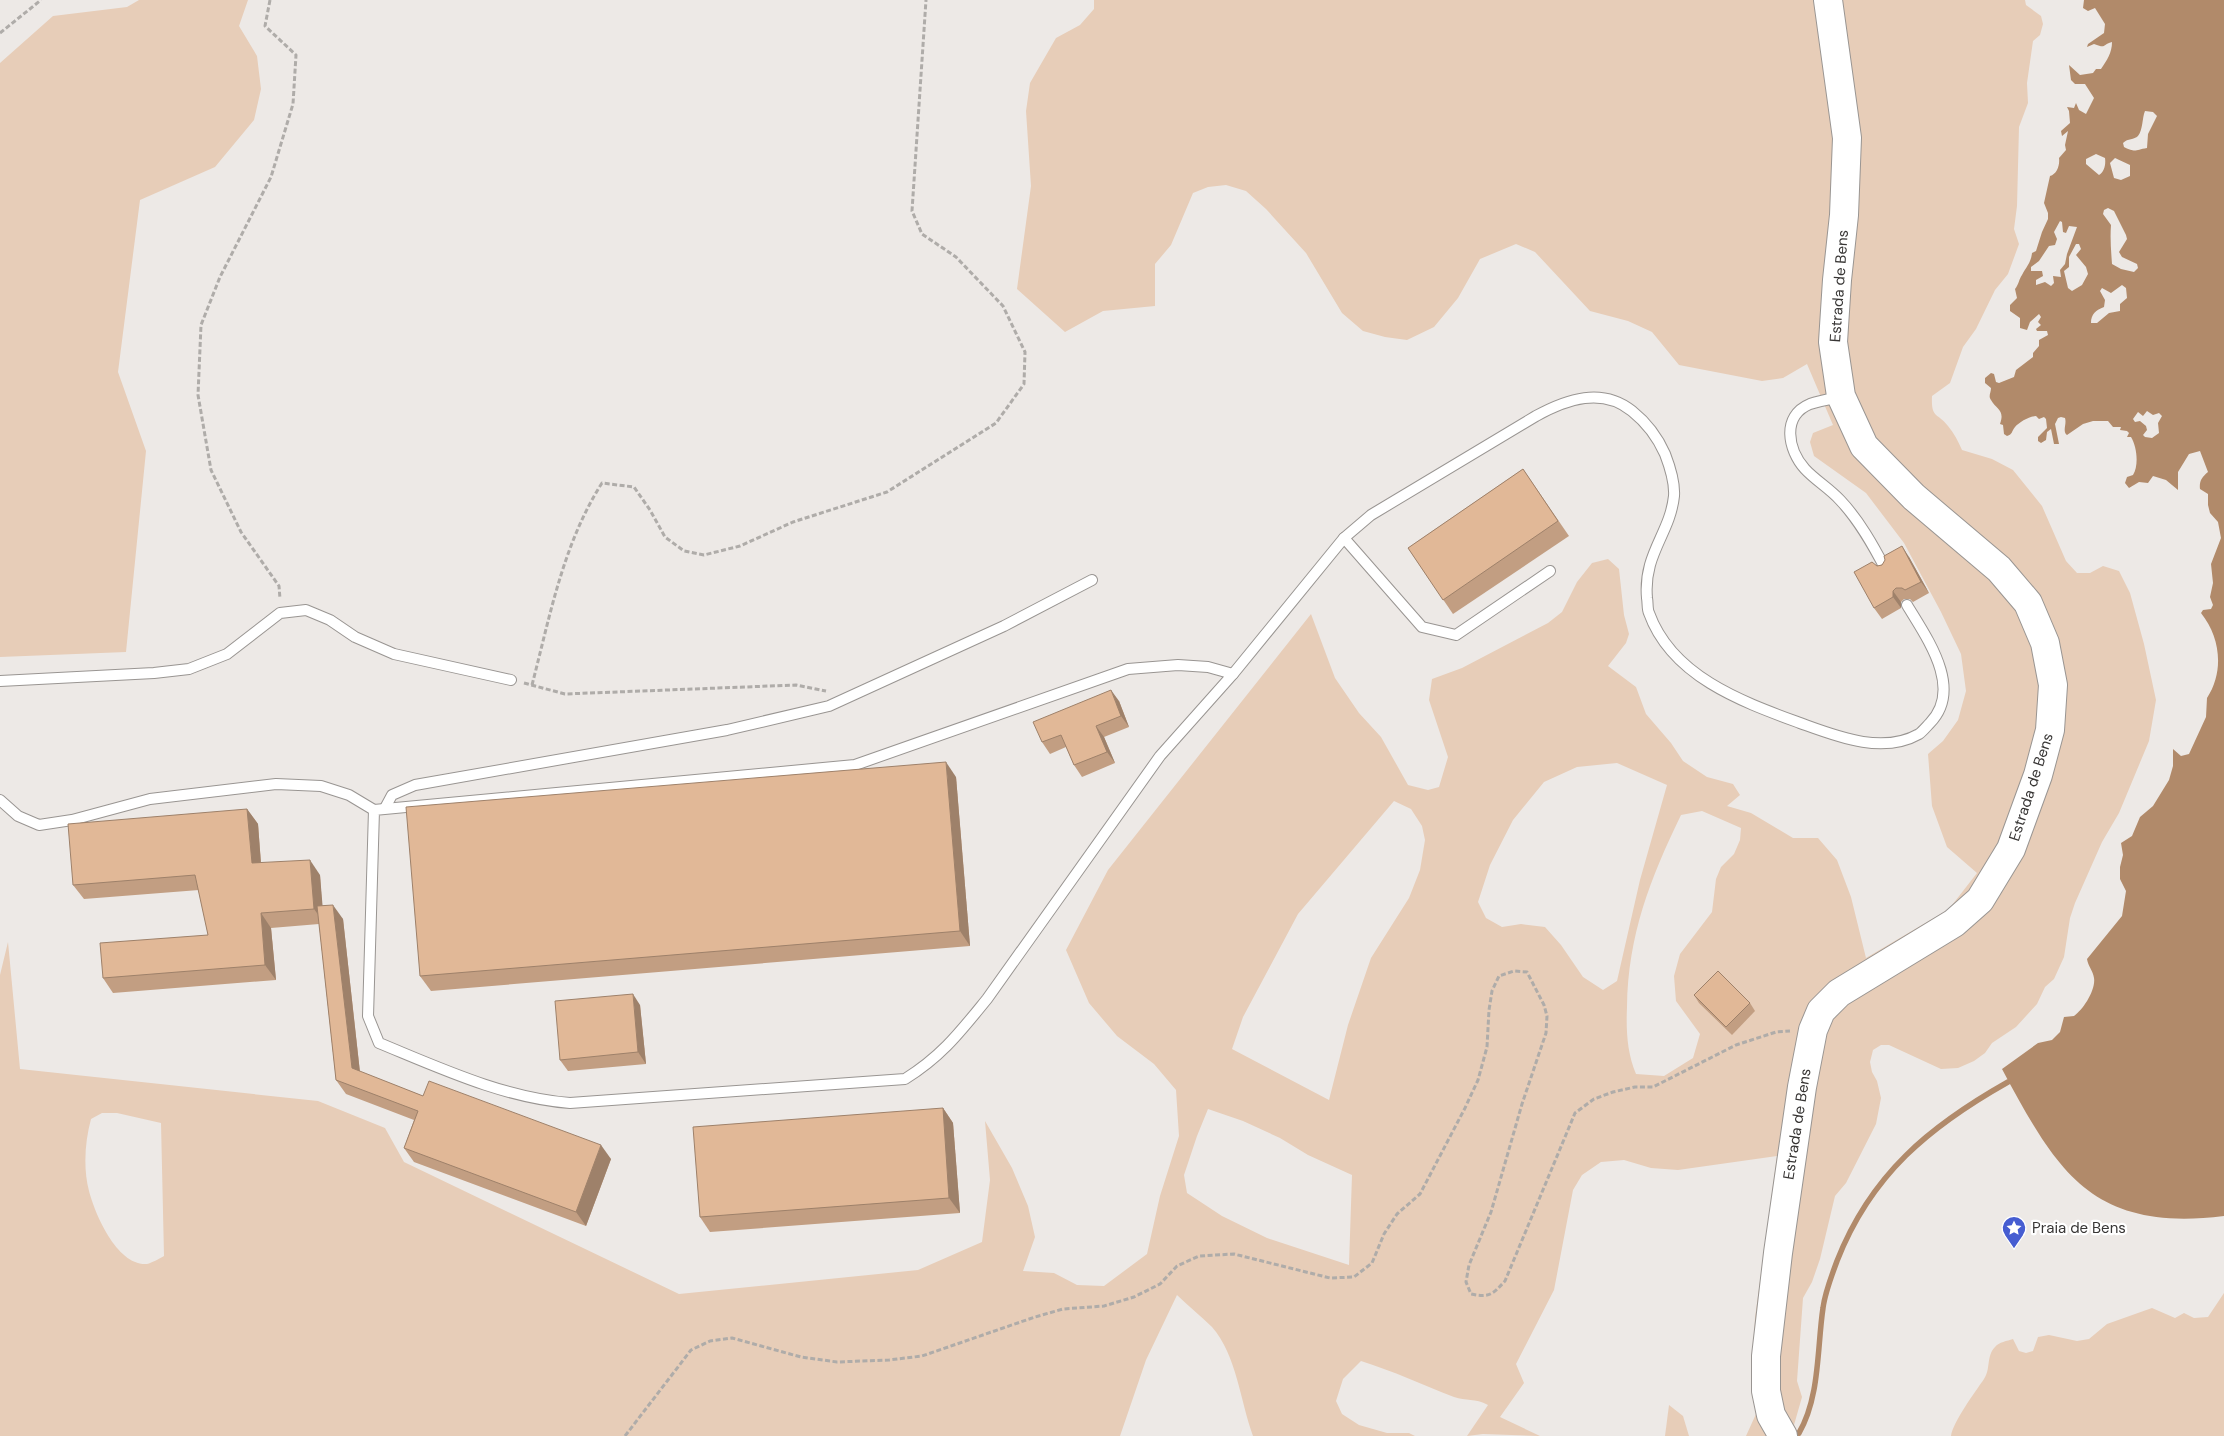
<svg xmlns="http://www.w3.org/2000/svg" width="2224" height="1436" font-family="'DM Sans',sans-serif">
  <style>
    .green { fill: #e7cdb8; fill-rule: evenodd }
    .water { fill: #b18a6a; fill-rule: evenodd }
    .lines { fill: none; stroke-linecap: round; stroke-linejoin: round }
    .stream { stroke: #b18a6a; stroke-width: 5.5 }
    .lane-casing { stroke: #999592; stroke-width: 12 }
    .secondary-casing { stroke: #999592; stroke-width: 30 }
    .path { stroke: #afaca9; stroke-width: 3; stroke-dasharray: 5 2.5; stroke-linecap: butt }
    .lane { stroke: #fff; stroke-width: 10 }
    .secondary { stroke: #fff; stroke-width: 28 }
    .wall { fill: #c29e82 }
    .shaded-wall { fill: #9e816a }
    .building { fill: #e1b897; stroke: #9e816a }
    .labels { text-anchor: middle; stroke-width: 4.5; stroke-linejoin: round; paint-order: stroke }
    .street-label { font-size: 15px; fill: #383635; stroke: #fff }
    .poi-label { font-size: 15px; fill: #383635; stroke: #fff; text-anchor: start }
  </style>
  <rect width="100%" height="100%" fill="#ede9e6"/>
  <g class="green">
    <path d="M139,0H248L239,26L257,56L261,89L254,120L215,167L140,200L118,372L146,451L126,652L0,657V63L53,16L127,7Z"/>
    <path d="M1094,0H2025L2026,5L2041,16L2043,24L2040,35L2033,41L2027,83L2028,103L2019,127L2017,206L2014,229L2019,244L2008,274L1995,290L1976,329L1963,347L1950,383L1932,396C1931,419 1937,412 1948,426C1954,433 1958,441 1962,450L1992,459L2013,470L2042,506L2066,561L2077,573H2090L2103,566L2119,571L2130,593L2144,644L2156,700L2149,741L2119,813L2102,842L2075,903L2070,918L2064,957L2054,979L2045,987L2037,1004L2016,1027L1992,1043L1985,1053L1974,1061L1958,1068L1941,1069L1889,1045H1881L1873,1050L1870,1062L1872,1072L1877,1081L1881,1098L1876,1124L1846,1183L1835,1196L1820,1259L1812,1282L1803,1298L1797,1381L1802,1397L1794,1425L1800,1436H1746L1756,1414L1753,1363L1755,1318L1777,1156L1678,1170L1651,1168L1624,1160L1601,1162L1582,1175L1573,1190L1554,1290L1516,1364L1524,1383L1500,1417L1540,1436L1483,1434L1467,1436L1488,1405C1475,1398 1466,1401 1454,1397C1423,1385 1393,1371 1361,1361L1343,1379L1336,1401L1342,1414L1359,1425L1387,1433H1409L1415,1436H1253C1240,1401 1237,1356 1212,1327C1201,1316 1188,1306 1177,1295L1146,1360L1120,1436H0V975L8,942L20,1069L318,1101L385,1128L404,1162L679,1294L918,1270L982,1242L990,1180L985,1121L1012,1168L1028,1206L1035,1237L1023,1271L1054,1273L1077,1285L1104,1286L1147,1254L1160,1196L1179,1136L1176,1090L1154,1064L1117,1036L1089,1003L1066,950L1108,870L1311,614L1335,678L1359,713L1381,737L1408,785L1428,790L1439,787L1448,757L1429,700L1432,679L1462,668L1548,623L1562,612L1577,582L1592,563L1608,559L1619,569L1624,615L1629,634L1626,643L1608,666L1636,687L1646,714L1671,743L1683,761L1707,777L1733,784L1740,795L1727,806L1751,813L1793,838H1818L1837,860L1851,897L1866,958L1949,909L1977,873L1947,847L1932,806L1928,754L1943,741L1958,720L1966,691L1961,654L1941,612L1904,543L1866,493L1814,456L1810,442L1813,433L1833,425L1807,364L1783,378L1762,381L1679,365L1652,332L1628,321L1590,311L1535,252L1516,244L1480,259L1458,298L1434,327L1407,340L1385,337L1363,331L1342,313L1306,253L1266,209L1246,191L1226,185L1208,187L1193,193L1171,245L1155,264V306L1103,311L1065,332L1017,289L1031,186L1026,111L1030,83L1056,38L1080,25L1094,9ZM1617,763L1667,785L1640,880L1617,981L1603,990L1583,977L1561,945L1545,927L1521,924L1502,927L1486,918L1478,902L1490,865L1513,820L1544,782L1577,767ZM1394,801L1411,809L1422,826L1425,840L1420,870L1409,898L1371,958L1348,1025L1329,1100L1232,1049L1243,1017L1298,914ZM1702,811L1741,828L1740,840L1734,854L1721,867L1716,879L1712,912L1680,954L1674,976L1676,1001L1700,1034L1693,1058L1664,1076L1636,1074C1627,1053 1626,1030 1627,1007C1628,935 1650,879 1681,815ZM1208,1109L1243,1121L1280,1138L1308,1155L1352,1175L1349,1265L1267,1238L1222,1216L1187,1193L1184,1175L1197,1136ZM102,1113H117L161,1123L164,1256C160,1258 152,1263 147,1264C117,1266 95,1214 89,1191C83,1168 85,1141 91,1119Z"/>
    <path d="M2224,1293V1436H1951C1953,1422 1975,1392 1984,1379C1991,1369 1986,1356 1995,1347C1999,1342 2007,1341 2013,1339L2019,1351L2026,1353L2033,1351L2038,1337L2049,1335L2077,1341L2089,1339L2107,1324L2152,1308L2175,1318L2184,1313L2194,1318L2208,1317Z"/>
    <path d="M1669,1405L1683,1416L1689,1436H1665Z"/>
  </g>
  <path class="water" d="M2084,0H2224V1216C2093,1232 2058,1174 2002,1069L2038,1043L2052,1040L2060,1032L2064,1017L2074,1016C2083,1010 2096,990 2094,978C2093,971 2088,966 2087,959L2122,916L2126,891L2120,879V867L2123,855L2121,843L2132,836L2140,817L2153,806L2169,780L2173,766V749L2181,756L2189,754L2206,717L2207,698C2224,672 2221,638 2201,613L2203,610L2211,609L2213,605L2210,597L2213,583L2211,564L2221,538L2218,522L2210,513L2208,505V494L2200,489C2199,481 2202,477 2208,472L2200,451L2189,454L2178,472V490L2166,480L2153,476L2148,483L2139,482L2129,488L2125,483L2127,477L2133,475C2139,465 2137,447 2131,437H2127L2129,433L2127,431L2120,430L2121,427H2113L2108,421H2093L2083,424L2067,435C2062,431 2067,424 2065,418L2061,417L2058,418L2055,424L2059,444H2054L2051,429L2047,432L2046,440L2041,443L2038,441V437L2047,428L2046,419L2044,417L2039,419L2036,416C2030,416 2019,422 2015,427C2011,432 2013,434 2007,436L2004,434L2003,425L2000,424C2005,410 1997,410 1991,400C1988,396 1991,393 1991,388L1985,383V378L1991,373L1994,374L1996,382L1999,383L2014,377L2016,370L2033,357V353L2039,346V340L2048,335L2047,331H2037L2036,329L2041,325L2038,322L2041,317L2039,314L2030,322L2027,330L2020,328V318L2010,311V305L2017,298L2015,289C2019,284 2019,279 2022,275C2026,267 2031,263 2032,253L2036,251L2042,232L2048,219V213L2044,203L2050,176C2057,174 2060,165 2059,158L2066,150L2065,145L2068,131L2062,136L2061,131L2070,123L2069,111L2067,107L2074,108L2076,103L2079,110L2086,114L2094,98L2085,84H2075L2071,80L2069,65L2080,75L2093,73L2096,69H2101C2107,60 2112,53 2112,42C2101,45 2107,49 2094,44L2087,47L2088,44L2104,33L2105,24L2095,8L2088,11L2083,8ZM2145,111L2153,112L2157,116L2148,134L2147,148C2135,150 2136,153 2124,147L2123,143C2128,138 2134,140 2138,136C2143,130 2142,118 2145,111ZM2096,154L2105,158C2106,165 2104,172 2099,175L2086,164V159ZM2115,158L2130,165V176L2121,180L2114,178L2110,163ZM2108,208L2114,211L2126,235L2127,239L2119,252L2122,257L2137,264L2138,268L2134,272L2121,269L2112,264C2111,250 2110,238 2111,225L2103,214L2104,210ZM2060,221L2062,222L2063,232L2066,233L2069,226L2077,227L2067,254L2065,264L2060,270L2061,277L2053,276L2054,283L2051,286L2045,282L2036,285V280L2043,276L2042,271H2031V267L2039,261L2049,246L2055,245L2057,239L2054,232ZM2076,244H2079L2081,249L2076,255L2086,267L2088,274L2082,285L2072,291L2068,288L2064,271L2069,267V257ZM2122,285L2126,288L2127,298L2120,304V311L2109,313L2097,323H2091C2091,314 2096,310 2104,307L2105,300L2100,291L2102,288L2111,293ZM2147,411L2153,415L2159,413L2162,416L2158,423L2159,433L2152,438L2145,437L2143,435L2147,430L2146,426L2140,421L2135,422L2133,419L2138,412L2143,416Z"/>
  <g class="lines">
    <path class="stream" d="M1799,1433C1820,1397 1817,1348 1823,1308C1825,1292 1832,1275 1837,1261C1871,1174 1930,1126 2008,1082"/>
    <g class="lane-casing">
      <g id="lane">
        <path d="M1840,397C1830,399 1819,401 1810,404C1781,416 1788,450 1805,469C1815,480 1829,488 1840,500C1859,520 1873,545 1886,570"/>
        <path d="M1344,538L1422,627L1456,635L1550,571"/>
        <path d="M1178,665L1208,667L1233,674L1160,756L987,999C960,1032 942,1056 905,1079L570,1103C504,1098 440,1068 379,1043L368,1016L374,810L855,765L1128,669Z"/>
        <path d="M1233,674L1344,538L1371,515L1536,416C1567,399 1602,387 1632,411C1647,423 1657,436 1665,454C1670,467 1675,482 1674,496C1670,534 1643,554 1647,598C1648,603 1647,609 1649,613C1672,677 1743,702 1800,723C1836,736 1882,755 1919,734C1923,731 1927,726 1930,723C1964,688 1926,637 1907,605"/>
        <path d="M0,681L154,673L189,669L227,654L280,613L306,610L330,620L355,637L394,654L511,680"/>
        <path d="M0,800L18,816L39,825L72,820L150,799L276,784L321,786L349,795L374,810"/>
        <path d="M385,808L392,795L415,785L727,730L829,706L1004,626L1092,580"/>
      </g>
    </g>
    <g class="secondary-casing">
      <path id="secondary" d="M1783,1436L1771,1415L1766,1391V1356L1778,1253L1802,1087L1813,1030L1821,1011L1839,993L1954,923L1980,900L2011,849L2038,775L2050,730L2053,685L2045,643L2028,603L1999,569L1914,497L1864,446L1841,396L1833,342L1837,280L1844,215L1847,138L1828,0"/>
    </g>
    <g class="path">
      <path d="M270,0L265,26L296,55L293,104L271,177L220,277L201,325L198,395L211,470L241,532L279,586L280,599"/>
      <path d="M0,33L41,0"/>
      <path d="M524,683L565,694L796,685L826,691"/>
      <path d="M532,685C550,616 563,544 602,483L634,487L650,510L665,537L684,551L704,555L740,546L793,522L887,492L996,423L1024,384L1025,352L1003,306L956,257L922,234L912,211L926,0"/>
      <path d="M625,1436L691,1350L710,1341L732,1338L801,1357L837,1362L889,1360L922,1356L1035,1317L1063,1309L1104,1306L1134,1297L1160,1284L1177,1266L1199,1256L1234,1254L1330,1278L1354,1277L1372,1263L1384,1234L1397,1214L1420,1194L1465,1108L1478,1080L1487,1047L1489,1010L1492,991L1499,976L1514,971L1527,972L1544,1005L1547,1016L1546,1033L1522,1104L1491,1212L1469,1265L1466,1282L1471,1294C1490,1298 1493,1294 1505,1281L1575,1113L1594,1099L1613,1092L1635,1087H1653L1736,1045L1776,1032L1790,1031"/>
    </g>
    <use href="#lane" class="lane"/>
    <use href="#secondary" class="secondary"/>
  </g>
  <g class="wall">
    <path d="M1523,469L1569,536L1453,614L1408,548Z"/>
    <path d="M1909,557L1929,593L1913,602L1910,599H1904L1901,602V608L1882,619L1874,608L1877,566Z"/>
    <path d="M1119,701L1129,727L1104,737L1115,763L1082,777L1074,765L1066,747L1050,754L1042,742Z"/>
    <path d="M956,777L970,946L431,991L420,976Z"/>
    <path d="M247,809L258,824L261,863L320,875L322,906L343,919L360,1072L423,1096L611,1159L586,1226L414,1162L404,1148L414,1120L346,1094L336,1080L319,924L271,928L276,980L113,993L103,978L208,935L199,890L84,899L73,885Z"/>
    <path d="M1694,995L1750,1003L1755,1011L1732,1035L1699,1003Z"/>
    <path d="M640,1005L646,1064L568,1071L560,1060Z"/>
    <path d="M943,1108L953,1123L960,1213L710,1232L700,1217Z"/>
  </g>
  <g class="shaded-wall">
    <path d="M1902,546L1909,557L1929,593L1921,582Z"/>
    <path d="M1893,591L1901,602V608L1893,597Z"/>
    <path d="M1111,690L1119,701L1129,727L1121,716Z"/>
    <path d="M1096,726L1104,737L1115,763L1107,752Z"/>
    <path d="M946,762L956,777L970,946L960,931Z"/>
    <path d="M247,809L258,824L262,878L252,863Z"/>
    <path d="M310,860L320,875L324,923L314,909Z"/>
    <path d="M333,905L343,919L361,1082L352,1068Z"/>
    <path d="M261,913L271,928L276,980L265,965Z"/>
    <path d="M633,994L640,1005L646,1064L638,1052Z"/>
    <path d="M943,1108L953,1123L960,1213L949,1198Z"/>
    <path d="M601,1145L611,1159L586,1226L576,1212Z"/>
  </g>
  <g class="building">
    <path d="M1523,469L1558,521L1443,600L1408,548Z"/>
    <path d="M1902,546L1921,582L1905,590L1902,588H1896L1893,591V597L1874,608L1854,572L1872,562L1877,566L1882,565L1885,560L1884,556Z"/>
    <path d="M1111,690L1121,716L1096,726L1107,752L1074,765L1061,735L1042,742L1033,722Z"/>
    <path d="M946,762L960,931L420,976L406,807Z"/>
    <path d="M247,809L252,863L310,860L314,909L261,913L265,965L103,978L100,943L208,935L195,875L73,885L68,824Z"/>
    <path d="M333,905L352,1068L423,1096L429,1081L601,1145L576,1212L404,1148L418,1111L336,1080L317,906Z"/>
    <path d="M1718,971L1750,1003L1726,1027L1694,995Z"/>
    <path d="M633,994L638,1052L560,1060L555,1001Z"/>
    <path d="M943,1108L949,1198L700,1217L693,1127Z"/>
  </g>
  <defs>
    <g id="sight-pin" transform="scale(1.25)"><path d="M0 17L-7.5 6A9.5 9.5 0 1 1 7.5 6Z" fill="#465dd1" stroke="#fff"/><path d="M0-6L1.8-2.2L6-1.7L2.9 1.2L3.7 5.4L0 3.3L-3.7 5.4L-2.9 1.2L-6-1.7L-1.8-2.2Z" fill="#fff"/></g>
  </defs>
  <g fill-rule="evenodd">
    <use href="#sight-pin" x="2014" y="1228"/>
  </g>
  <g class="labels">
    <g class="street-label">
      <text transform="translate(1839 286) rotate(-86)" y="5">Estrada de Bens</text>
      <text transform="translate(2031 787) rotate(-72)" y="5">Estrada de Bens</text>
      <text transform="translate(1797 1124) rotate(-81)" y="5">Estrada de Bens</text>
    </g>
    <g class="poi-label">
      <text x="2032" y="1233">Praia de Bens</text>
    </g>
  </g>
</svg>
